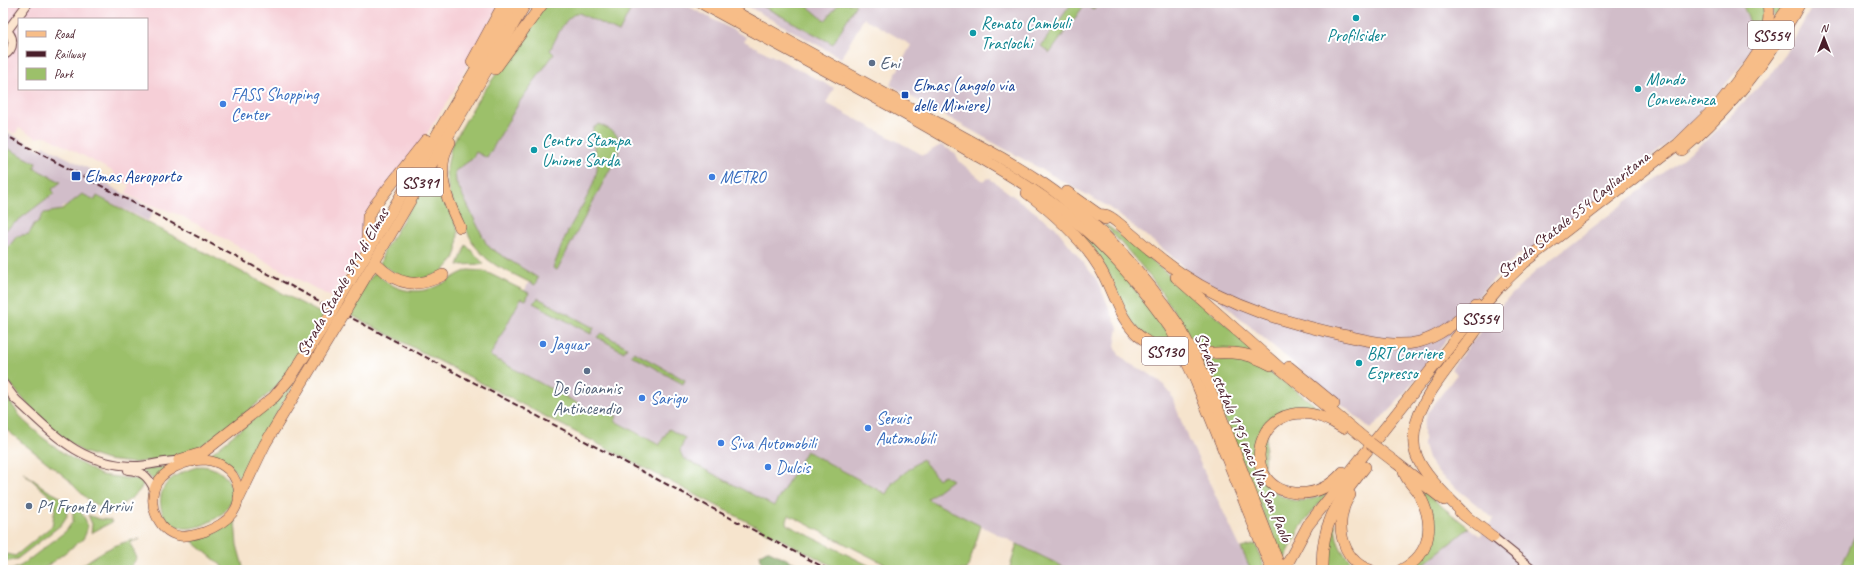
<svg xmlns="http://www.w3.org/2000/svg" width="1862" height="573" font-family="Caveat,sans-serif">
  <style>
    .built { fill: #f6cfd7; fill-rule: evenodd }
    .industrial { fill: #d1bdc9 }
    .green { fill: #9cc06a; stroke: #73704a }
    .forest { fill: #7da65e; stroke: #646244 }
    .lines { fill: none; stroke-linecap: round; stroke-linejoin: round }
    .stream { stroke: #7eb3ec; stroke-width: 2 }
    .secondary-casing { stroke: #643d43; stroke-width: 10 }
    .primary-casing { stroke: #643d43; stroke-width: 10 }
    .highway-casing { stroke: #643d43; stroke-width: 12 }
    .secondary { stroke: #fce5cf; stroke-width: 8 }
    .primary { stroke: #f7bd88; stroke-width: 9 }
    .highway { stroke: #f7bd88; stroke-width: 11 }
    .rail { stroke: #4a1f2b; stroke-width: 2; stroke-dasharray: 6 3; stroke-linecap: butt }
    .highway-bridge-casing { stroke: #643d43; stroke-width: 12; stroke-linecap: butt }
    .highway-bridge { stroke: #f7bd88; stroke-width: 11 }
    .culture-dot { fill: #0f9aa8; stroke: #fff; stroke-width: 1.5 }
    .service-dot { fill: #5c6f8a; stroke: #fff; stroke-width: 1.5 }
    .transit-dot { fill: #1a4fb4; stroke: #fff; stroke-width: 1.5 }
    .shop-dot { fill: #3f7fe0; stroke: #fff; stroke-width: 1.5 }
    .labels { text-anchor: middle; stroke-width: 4; stroke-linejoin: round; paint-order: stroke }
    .shield { fill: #fff; stroke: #80626b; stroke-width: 1 }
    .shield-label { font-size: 16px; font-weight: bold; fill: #4a1f2b }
    .culture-label { font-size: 17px; fill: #0d838f; stroke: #fff; text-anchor: start }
    .service-label { font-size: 17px; fill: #4e5e75; stroke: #fff; text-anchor: start }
    .transit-label { font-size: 17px; fill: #164399; stroke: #fff; text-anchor: start }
    .shop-label { font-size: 17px; fill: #366cbe; stroke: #fff; text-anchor: start }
    .street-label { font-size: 17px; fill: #4a1f2b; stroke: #fff }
  </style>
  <rect width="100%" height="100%" fill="#fff"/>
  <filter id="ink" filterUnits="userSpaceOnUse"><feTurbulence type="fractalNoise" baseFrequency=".025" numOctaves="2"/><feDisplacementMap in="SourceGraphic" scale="8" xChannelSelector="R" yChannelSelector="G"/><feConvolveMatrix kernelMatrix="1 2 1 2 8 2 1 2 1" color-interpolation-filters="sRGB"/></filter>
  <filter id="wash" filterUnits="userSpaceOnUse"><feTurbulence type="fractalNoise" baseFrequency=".012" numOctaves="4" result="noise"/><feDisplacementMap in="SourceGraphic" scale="16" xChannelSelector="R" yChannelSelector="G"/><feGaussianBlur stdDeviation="0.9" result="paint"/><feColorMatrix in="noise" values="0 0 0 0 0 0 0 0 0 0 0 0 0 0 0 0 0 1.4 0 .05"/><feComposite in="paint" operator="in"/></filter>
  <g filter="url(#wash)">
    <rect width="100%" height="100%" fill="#f6e4cd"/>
    <path class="built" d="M3,3H501L454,91L428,132L365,217L362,233L363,249L331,297L180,215L138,200L126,193L130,185L115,178L114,172L46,136L37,138L19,128L15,134L3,128ZM19,19H147V89H19Z"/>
    <g class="industrial">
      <path d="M562,3H682L746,37L744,41L834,88L826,103L923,155L941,145L955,153L960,162L983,181L989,178L1055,227L1097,280L1118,328L1115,346L1119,355L1128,363L1145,371L1161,382L1171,394L1185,431L1251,570H1070L926,499L938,480L887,494L806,451L774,506L683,458L681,455L680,448L669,429L660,445L615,421L617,416L596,405L592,411L489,356L533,275L490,248L482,239L456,182V163Z"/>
      <path d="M742,3H1741L1755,36L1761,39L1736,72L1690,125L1627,177L1535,248L1517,256L1484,289L1440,349L1398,401L1371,429L1240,318L1167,252L1107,206L890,85L911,45L864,18L841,58Z"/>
      <path d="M1814,3H1859V527L1839,570H1416L1469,528L1480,536L1494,519L1439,474L1428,459L1424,446V425L1428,412L1457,374L1451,369L1502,304L1536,271L1710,137L1767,78L1786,54Z"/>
      <path d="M9,133L41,150L44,146L107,178L104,183L154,210L148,221L97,196L95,200L65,206L60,210L46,213L38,222L35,223L29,234L17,237L3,254V232L54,192L33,168L36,163L3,146Z"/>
    </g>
    <g class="green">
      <path d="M547,3H634L619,32L579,13C564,15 557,38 550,50L554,54L520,101L487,158L476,152L472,159L455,171L456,182L486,243L490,248L538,278L535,285L497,266L487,259L474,245L449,195L446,173L451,146L477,101Z"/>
      <path d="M757,3H804L825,21L839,3L856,4L833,44Z"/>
      <path d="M1072,3H1098L1093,10L1085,4L1050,53L1041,46Z"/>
      <path d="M1742,3H1762C1766,15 1763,27 1759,38L1755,36Z"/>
      <path d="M1772,3H1785L1774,24Z"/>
      <path d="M599,124C615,132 623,135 618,154L557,270L553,268C558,256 562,243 568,231C578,211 593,192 597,170C599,156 589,141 593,128Z"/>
      <path d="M3,146L36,163L34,168L61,182L52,189L54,193L3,232Z"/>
      <path d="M436,166H439L458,231L457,251L454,259L441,273L410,282L380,264L384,251Z"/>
      <path d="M82,194L95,200L97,196L324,315L292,369L272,391L224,431L197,449L184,456L133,463L107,460L83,452L64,439L28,405L3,375V254L17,236L29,234L34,224L38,222L44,213L62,210Z"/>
      <path d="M1068,220L1114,261L1166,331L1182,324L1158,287L1138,262L1101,221L1142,252L1264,357L1175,352L1147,338L1130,320L1109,274L1096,253Z"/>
      <path d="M466,245L484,264L458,265Z"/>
      <path d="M468,270L484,271L529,293L526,300L521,298L490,356L592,411L596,405L617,416L615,421L659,445L669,429L685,438L680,451L683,458L774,506L806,451L886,494L893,482L922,459L938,479L944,475L952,480L927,499L981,526L967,570H896L789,515L786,524L878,570H840L347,313L365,284L376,272C390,289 413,296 435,287C446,283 456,274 468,270Z"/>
      <path d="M538,298L594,328L591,334L533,303Z"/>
      <path d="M601,333L627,347L624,352L597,337Z"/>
      <path d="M634,352L685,380L683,384L631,355Z"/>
      <path d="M1225,360C1265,360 1292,389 1323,411L1322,413C1299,410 1286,406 1267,423L1263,480C1276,495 1290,505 1312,499C1318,498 1323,493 1329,491L1300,528L1283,562L1201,362Z"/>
      <path d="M298,378L259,443L242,478H239C232,465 224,458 209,455L280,397Z"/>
      <path d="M3,392L23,420L42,437L66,455L101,475L141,480L143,484C140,492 135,495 129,500C123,504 113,510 105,509C94,507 76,489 69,480L3,427Z"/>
      <path d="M169,466L154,480L140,470Z"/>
      <path d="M200,466C223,466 243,489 226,510C220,517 211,521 203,525C194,528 185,530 176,526C158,519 155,493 170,480C178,473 190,469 200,466Z"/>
      <path d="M23,472L47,490L60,497L66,507L67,516L61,525L17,559L3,562V556L8,554L15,556L52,526L55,508L54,500Z"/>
      <path d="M1422,492H1424L1469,528L1416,570H1408L1429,548Z"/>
      <path d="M75,507C86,515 91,527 83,539L42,570H3H12L22,565L66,531L73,521V509Z"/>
      <path d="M88,515L99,519L111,520L112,522L91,533L92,524Z"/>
      <path d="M233,521H235L237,545L244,570H227L193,542V540L217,531Z"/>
      <path d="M1335,523C1336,546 1343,557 1363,570H1327L1330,535Z"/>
      <path d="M1859,527V570H1839Z"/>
      <path d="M140,539L130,543L137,558L128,570H76C95,555 115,542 140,539Z"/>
      <path d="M1017,544L1070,570H1009Z"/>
      <path d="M1256,544L1265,570H1251L1241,548Z"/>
    </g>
    <path class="forest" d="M767,550L810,570H763L760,554Z"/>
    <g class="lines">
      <path class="stream" d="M1853,570L1859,558"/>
    </g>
  </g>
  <g filter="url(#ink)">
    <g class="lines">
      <g class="secondary-casing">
        <g id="secondary">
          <path d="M3,29C16,35 15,50 3,56"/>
          <path d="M7,31L28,3"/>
          <path d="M3,383L16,400"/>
          <path d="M13,397C52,432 78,465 135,466C150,466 169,459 183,461"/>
          <path d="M128,470C142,471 148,476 154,489"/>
          <path d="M1493,537L1534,570"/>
        </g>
      </g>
      <g class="primary-casing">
        <path id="primary" d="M206,460C212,461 218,462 223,466C239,476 244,499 232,514C225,523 214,528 204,532C197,534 188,537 180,536C160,533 149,509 154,490C159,470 187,460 206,460Z"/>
      </g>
      <g class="highway-casing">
        <g id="highway">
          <path d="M701,3C789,51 878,97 964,148C1004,172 1046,195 1082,227C1117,257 1145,292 1171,329"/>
          <path d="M719,3L1000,157C1024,171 1048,185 1069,203C1112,238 1148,280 1179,326"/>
          <path d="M1762,41C1769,28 1770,17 1768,3"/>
          <path d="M472,62L504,3"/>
          <path d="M495,69L543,3"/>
          <path d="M450,142C434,171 447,200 460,227"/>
          <path d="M1682,150C1731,109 1769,59 1800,3"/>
          <path d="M1067,192L1105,219"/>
          <path d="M1027,193C1054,213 1083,240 1101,270C1114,293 1120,323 1143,339C1178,365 1204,348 1242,354C1253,356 1262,360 1271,365"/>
          <path d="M1099,215C1101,215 1104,214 1105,215C1111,216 1118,223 1123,227C1142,243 1161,260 1182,274C1231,307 1285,322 1342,335C1367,340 1394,348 1419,342C1442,336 1461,319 1476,303"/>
          <path d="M367,241L368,216L375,205L426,140"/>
          <path d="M377,265C398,286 418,288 443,275"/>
          <path d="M1176,277L1282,370L1370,443"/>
          <path d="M336,305L515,3"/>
          <path d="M346,310L526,3"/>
          <path d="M1289,367L1334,404"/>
          <path d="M1205,376L1281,570"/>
          <path d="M1195,379L1272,570"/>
          <path d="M1343,428C1260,374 1229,486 1295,493C1315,495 1330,487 1343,472"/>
          <path d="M179,460L199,454"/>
          <path d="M192,461L274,397L291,377L328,319"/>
          <path d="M1395,462L1444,500"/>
          <path d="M1350,495C1333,519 1340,560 1370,570"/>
          <path d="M239,498L265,444L338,323"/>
          <path d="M1460,512L1493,537"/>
          <path d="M1465,515C1450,499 1425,477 1417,457C1400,415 1453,364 1475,332C1480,326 1483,318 1486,311"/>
          <path d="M1284,570L1308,525L1477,312L1498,288L1524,263L1678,144L1720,103L1749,66L1791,3"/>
          <path d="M1322,570C1321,522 1337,503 1365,467"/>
          <path d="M1401,570C1433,554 1435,521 1418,493C1413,485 1407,481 1404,472"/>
        </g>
      </g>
      <use href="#secondary" class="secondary"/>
      <use href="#primary" class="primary"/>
      <use href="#highway" class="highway"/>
      <path class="rail" d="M3,134L829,570"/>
      <g class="highway-bridge-casing">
        <g id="highway-bridge">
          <path d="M328,319L336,305"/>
          <path d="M338,323L346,310"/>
          <path d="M1179,326L1205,376"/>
          <path d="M1171,329L1195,379"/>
          <path d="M1370,443L1395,462"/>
        </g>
      </g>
      <use href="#highway-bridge" class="highway-bridge"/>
    </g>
  </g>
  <g class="culture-dot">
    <circle cx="1356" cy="18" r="4"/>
    <circle cx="973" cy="33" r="4"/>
    <circle cx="1638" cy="89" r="4"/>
    <circle cx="534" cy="150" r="4"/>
    <circle cx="1359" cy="363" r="4"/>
  </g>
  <g class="service-dot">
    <circle cx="872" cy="63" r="4"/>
    <circle cx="587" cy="371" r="4"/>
    <circle cx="29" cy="506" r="4"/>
  </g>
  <g class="transit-dot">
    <rect x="901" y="91" width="8" height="8" rx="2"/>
    <rect x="71" y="171" width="10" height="10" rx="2"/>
  </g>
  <g class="shop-dot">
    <circle cx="223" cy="104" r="4"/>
    <circle cx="712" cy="177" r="4"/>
    <circle cx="543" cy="344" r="4"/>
    <circle cx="642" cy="398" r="4"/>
    <circle cx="868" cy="428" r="4"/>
    <circle cx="721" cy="443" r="4"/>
    <circle cx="768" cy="467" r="4"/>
  </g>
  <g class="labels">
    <g class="shield">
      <rect x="1748" y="21" width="46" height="28" rx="3"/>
      <rect x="397" y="168" width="46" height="28" rx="3"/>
      <rect x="1457" y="304" width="46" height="28" rx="3"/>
      <rect x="1142" y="337" width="46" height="28" rx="3"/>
    </g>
    <g class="shield-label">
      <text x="1771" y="41">SS554</text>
      <text x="420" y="188">SS391</text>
      <text x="1480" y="324">SS554</text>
      <text x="1165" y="357">SS130</text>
    </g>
    <g class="culture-label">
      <text x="981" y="29">Renato Cambuli<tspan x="981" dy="20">Traslochi</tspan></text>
      <text x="1356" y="41" text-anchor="middle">Profilsider</text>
      <text x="1646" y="85">Mondo<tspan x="1646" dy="20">Convenienza</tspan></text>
      <text x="542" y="146">Centro Stampa<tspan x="542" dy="20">Unione Sarda</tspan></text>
      <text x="1367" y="359">BRT Corriere<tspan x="1367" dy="20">Espresso</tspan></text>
    </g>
    <g class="service-label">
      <text x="880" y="69">Eni</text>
      <text x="587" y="394" text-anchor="middle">De Gioannis<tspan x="587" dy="20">Antincendio</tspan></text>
      <text x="37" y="512">P1 Fronte Arrivi</text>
    </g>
    <g class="transit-label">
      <text x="913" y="91">Elmas (angolo via<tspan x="913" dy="20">delle Miniere)</tspan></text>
      <text x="85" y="182">Elmas Aeroporto</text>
    </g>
    <g class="shop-label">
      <text x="231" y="100">FASS Shopping<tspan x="231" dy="20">Center</tspan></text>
      <text x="720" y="183">METRO</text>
      <text x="551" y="350">Jaguar</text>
      <text x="650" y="404">Sarigu</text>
      <text x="876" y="424">Seruis<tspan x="876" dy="20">Automobili</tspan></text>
      <text x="729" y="449">Siva Automobili</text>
      <text x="776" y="473">Dulcis</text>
    </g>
    <g class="street-label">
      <text transform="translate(1573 214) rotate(-39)" y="6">Strada Statale 554 Cagliaritana</text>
      <text transform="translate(342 282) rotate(-60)" y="6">Strada Statale 391 di Elmas</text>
      <text transform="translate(1244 437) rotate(67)" y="6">Strada statale 195 racc Via San Paolo</text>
    </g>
  </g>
  <rect width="1862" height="573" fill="none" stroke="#fff" stroke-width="16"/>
  <rect x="18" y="18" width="130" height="72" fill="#ffffff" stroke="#b7a5aa"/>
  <rect x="26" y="31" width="20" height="6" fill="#f7bd88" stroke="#b7a5aa"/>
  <text x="54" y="38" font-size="12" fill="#4a1f2b">Road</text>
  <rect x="26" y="51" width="20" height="6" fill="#4a1f2b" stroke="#b7a5aa"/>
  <text x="54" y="58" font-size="12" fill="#4a1f2b">Railway</text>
  <rect x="26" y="68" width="20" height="12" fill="#9cc06a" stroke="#b7a5aa"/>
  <text x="54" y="78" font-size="12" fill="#4a1f2b">Park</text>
  <g transform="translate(1824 38)" stroke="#ffffff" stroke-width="3" paint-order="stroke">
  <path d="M0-3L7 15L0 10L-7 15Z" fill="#4a1f2b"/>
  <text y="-6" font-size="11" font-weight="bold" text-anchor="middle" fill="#4a1f2b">N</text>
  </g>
</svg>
